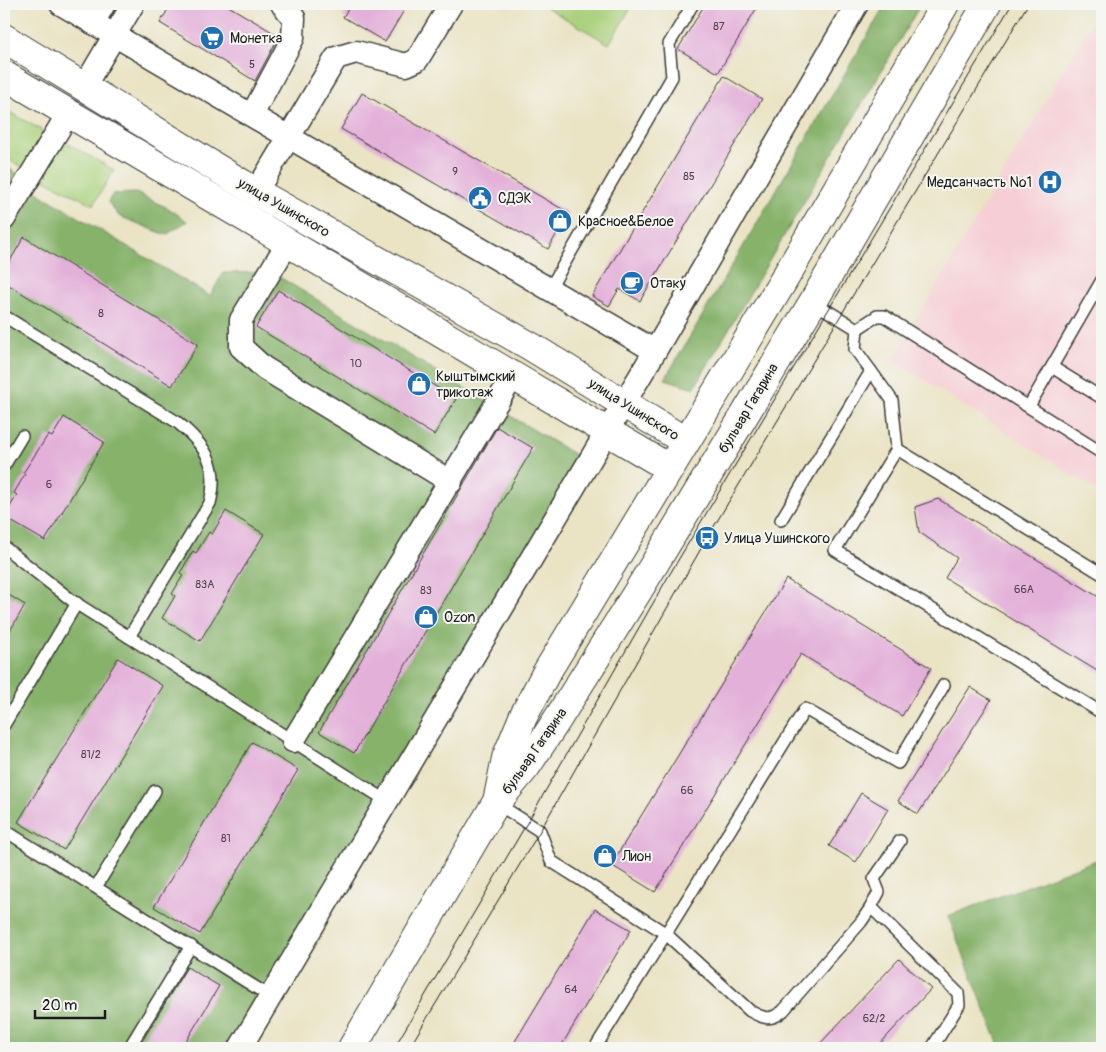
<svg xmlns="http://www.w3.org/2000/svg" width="1106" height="1052" font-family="Pangolin,sans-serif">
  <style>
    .built { fill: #f6cfd6 }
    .green { fill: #a9d07a; stroke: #62764b }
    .forest { fill: #86b26a; stroke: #516743 }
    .building { fill: #e3b0d9 }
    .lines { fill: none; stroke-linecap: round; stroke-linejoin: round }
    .lane-casing { stroke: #3b3a35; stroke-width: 14 }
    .street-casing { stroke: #3b3a35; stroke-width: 25 }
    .secondary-casing { stroke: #3b3a35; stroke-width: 30 }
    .primary-casing { stroke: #3b3a35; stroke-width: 30 }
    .lane { stroke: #fff; stroke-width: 11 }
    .street { stroke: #fff; stroke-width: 22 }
    .secondary { stroke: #fff; stroke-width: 28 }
    .primary { stroke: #fff; stroke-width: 28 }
    .tram { stroke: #1c1c1c; stroke-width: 1 }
    .labels { text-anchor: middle; stroke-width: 4; stroke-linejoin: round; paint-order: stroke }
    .number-label { font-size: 11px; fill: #4e414b }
    .poi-label { font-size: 14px; fill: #1c1c1c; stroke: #f6f6f2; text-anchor: start }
    .street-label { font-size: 14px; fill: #1c1c1c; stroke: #f6f6f2 }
  </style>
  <rect width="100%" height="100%" fill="#f6f6f2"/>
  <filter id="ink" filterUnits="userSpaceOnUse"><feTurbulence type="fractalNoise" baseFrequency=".02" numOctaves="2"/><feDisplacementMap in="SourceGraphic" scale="10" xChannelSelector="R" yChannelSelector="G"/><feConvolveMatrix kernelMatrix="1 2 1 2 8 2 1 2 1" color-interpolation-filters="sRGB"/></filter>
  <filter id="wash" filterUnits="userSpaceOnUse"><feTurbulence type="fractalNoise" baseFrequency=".0096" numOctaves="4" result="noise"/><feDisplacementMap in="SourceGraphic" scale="20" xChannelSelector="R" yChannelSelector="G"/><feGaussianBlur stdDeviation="1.12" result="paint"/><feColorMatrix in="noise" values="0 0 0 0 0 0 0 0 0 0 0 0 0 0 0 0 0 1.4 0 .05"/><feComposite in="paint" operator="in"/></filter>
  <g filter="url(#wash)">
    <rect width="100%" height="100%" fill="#eae3c4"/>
    <path class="built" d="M1102,5V494L893,360Z"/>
    <g class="green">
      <path d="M541,4H633L609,44Z"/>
      <path d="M4,109L45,132L24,168L4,157Z"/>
      <path d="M67,143L114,170L93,205L41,178L57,152Z"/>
    </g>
    <g class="forest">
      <path d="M886,4H921L694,388L665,379Z"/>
      <path d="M4,166L27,179L35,191L210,296L223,273L271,272L587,462L240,1048H4Z"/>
      <path d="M136,193L168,208L187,221L166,235L119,216L108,202L113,194Z"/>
      <path d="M1102,858V1048H1000L948,916Z"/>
    </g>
    <g id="blocks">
      <g class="building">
        <path d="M171,4H225L279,36L255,81L160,23Z"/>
        <path d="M351,4H408L385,42L343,17Z"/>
        <path d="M705,4H759L718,73L678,49Z"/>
        <path d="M724,76L762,99L640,301L619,289L609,306L592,296Z"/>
        <path d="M362,93L569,213L548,249L341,129Z"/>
        <path d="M24,237L198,344L172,386L4,282V271Z"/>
        <path d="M278,290L456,399L434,435L256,327Z"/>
        <path d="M64,417L104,442L45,541L4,517L17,495L14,493L25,474L23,473L48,435L52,437Z"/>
        <path d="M497,427L533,448L354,753L319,732Z"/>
        <path d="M938,499L1102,599V674L945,578L957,558L919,532L915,507Z"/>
        <path d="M226,511L264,534L200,641L162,618L175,596L172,594L183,575L180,573L193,551L196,553L209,532L212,534Z"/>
        <path d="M786,579L931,668L902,716L801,654L655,892L611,865Z"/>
        <path d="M4,592L25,605L4,641Z"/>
        <path d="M118,658L163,686L64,850L18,822Z"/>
        <path d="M970,687L991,700L918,814L898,801Z"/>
        <path d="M252,742L298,770L200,934L154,907Z"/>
        <path d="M861,793L888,809L856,862L829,846Z"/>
        <path d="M595,909L631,930L560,1048H511Z"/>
        <path d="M899,959L931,989L876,1048H816Z"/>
        <path d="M187,967L219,986L182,1048H138Z"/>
      </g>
    </g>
  </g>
  <g filter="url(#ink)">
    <use href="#blocks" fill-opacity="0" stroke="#3b3a35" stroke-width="1"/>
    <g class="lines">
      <g class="lane-casing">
        <g id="lane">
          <path d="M549,290L672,77L669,44L693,4"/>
          <path d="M813,302L857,329L855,349L892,400L897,449"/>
          <path d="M4,316L177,422C205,445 220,465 210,503L129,637"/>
          <path d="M857,329L877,316H884L1102,453"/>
          <path d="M1052,367L1102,398"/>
          <path d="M1029,406L1102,280"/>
          <path d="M4,466L22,436"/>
          <path d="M781,520L871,371"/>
          <path d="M4,547L74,602L387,801"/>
          <path d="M1102,574L897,449L835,550L1102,713"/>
          <path d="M4,725L77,603"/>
          <path d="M496,803L540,831L551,861L665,933L750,1011C764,1019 771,1021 783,1011L861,922L871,907L958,993L959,1005L932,1048"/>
          <path d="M4,830L271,997"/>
          <path d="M96,887L155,791"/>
          <path d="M871,907L879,892L874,879L900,841"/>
          <path d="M129,1048L191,946"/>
          <path d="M595,1048L805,709L898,763L944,685"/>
        </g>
      </g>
      <g class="street-casing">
        <g id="street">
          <path d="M61,4L655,351"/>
          <path d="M93,23L104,4"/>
          <path d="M84,87L133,4"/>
          <path d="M252,115L293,38L294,18L282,4"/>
          <path d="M256,192L336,58L356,52L406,65L417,60L451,4"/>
          <path d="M4,219L68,114"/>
          <path d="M287,244L241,320V347L264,368L451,482"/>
          <path d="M293,741L513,376"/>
          <path d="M240,1048L655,351L857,4"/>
        </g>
      </g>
      <g class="secondary-casing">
        <g id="secondary">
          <path d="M4,38L256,192L530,346L685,441"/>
          <path d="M4,75L669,468"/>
        </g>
      </g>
      <g class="primary-casing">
        <g id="primary">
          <path d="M498,797L506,758L523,717L545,675L782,283L945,4"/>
          <path d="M352,1048L496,803L526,767L555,723L638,591L813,302L987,4"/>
        </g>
      </g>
      <use href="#lane" class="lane"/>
      <use href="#street" class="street"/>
      <use href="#secondary" class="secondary"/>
      <use href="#primary" class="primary"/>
      <g class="tram">
        <path d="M394,1048L527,823L668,577L1012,4"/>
        <path d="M409,1048L540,831L707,538L1028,4"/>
      </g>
    </g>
  </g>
  <defs>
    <g id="supermarket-disc" transform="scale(1.25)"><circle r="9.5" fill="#1f6fb2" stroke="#f6f6f2"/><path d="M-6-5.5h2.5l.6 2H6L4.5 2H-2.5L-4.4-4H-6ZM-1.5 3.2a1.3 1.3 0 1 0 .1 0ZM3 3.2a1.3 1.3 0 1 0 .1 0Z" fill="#fff"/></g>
    <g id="hospital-disc" transform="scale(1.25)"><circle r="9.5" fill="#1f6fb2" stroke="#f6f6f2"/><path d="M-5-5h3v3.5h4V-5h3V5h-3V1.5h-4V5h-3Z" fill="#fff"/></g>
    <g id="civic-disc" transform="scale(1.25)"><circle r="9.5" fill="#1f6fb2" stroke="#f6f6f2"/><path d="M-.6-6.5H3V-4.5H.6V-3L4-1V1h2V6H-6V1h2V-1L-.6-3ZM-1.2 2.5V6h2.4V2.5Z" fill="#fff"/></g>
    <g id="shop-disc" transform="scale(1.25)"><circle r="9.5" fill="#1f6fb2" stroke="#f6f6f2"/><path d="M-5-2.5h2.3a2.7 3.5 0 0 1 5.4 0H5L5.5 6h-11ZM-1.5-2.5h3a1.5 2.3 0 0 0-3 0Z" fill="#fff"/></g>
    <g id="cafe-disc" transform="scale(1.25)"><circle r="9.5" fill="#1f6fb2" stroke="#f6f6f2"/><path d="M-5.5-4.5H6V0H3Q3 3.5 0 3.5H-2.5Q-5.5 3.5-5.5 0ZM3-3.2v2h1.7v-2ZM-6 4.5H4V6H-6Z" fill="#fff"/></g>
    <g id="bus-disc" transform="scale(1.25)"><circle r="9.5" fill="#1f6fb2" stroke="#f6f6f2"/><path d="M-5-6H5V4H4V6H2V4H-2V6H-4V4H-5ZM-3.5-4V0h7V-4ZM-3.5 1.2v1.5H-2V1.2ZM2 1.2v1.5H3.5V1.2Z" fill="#fff"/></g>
  </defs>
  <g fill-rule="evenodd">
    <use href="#supermarket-disc" x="212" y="38"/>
    <use href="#hospital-disc" x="1050" y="182"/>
    <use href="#civic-disc" x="480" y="198"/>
    <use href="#shop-disc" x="560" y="221"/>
    <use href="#cafe-disc" x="632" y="283"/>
    <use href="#shop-disc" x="419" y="384"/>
    <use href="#bus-disc" x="707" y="538"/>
    <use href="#shop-disc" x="426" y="617"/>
    <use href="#shop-disc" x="605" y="856"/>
  </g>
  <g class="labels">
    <g class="number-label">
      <text x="719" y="30">87</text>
      <text x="252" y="68">5</text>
      <text x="455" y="175">9</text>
      <text x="689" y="180">85</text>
      <text x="101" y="317">8</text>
      <text x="356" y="367">10</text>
      <text x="49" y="488">6</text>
      <text x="205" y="588">83А</text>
      <text x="1024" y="593">66А</text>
      <text x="426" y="594">83</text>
      <text x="91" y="758">81/2</text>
      <text x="687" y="794">66</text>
      <text x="226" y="842">81</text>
      <text x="571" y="993">64</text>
      <text x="874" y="1022">62/2</text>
    </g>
    <g class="poi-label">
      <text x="230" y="43">Монетка</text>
      <text x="1032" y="187" text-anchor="end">Медсанчасть №1</text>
      <text x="498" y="203">СДЭК</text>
      <text x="578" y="226">Красное&amp;Белое</text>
      <text x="650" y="288">Отаку</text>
      <text x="436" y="381">Кыштымский<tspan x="436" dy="16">трикотаж</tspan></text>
      <text x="724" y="543">Улица Ушинского</text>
      <text x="444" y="622">Ozon</text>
      <text x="622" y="861">Лион</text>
    </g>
    <g class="street-label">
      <text transform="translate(284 207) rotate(30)" y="5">улица Ушинского</text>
      <text transform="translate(748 408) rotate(-59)" y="5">бульвар Гагарина</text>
      <text transform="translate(634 409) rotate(32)" y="5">улица Ушинского</text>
      <text transform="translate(534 751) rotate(-55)" y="5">бульвар Гагарина</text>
    </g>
  </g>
  <rect width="1106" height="1052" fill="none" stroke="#f6f6f2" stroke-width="20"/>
  <path d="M35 1010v8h70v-8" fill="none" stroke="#1c1c1c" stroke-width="2.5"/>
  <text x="42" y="1010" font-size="15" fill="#1c1c1c" stroke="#f6f6f2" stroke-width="4" paint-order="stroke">20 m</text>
</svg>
